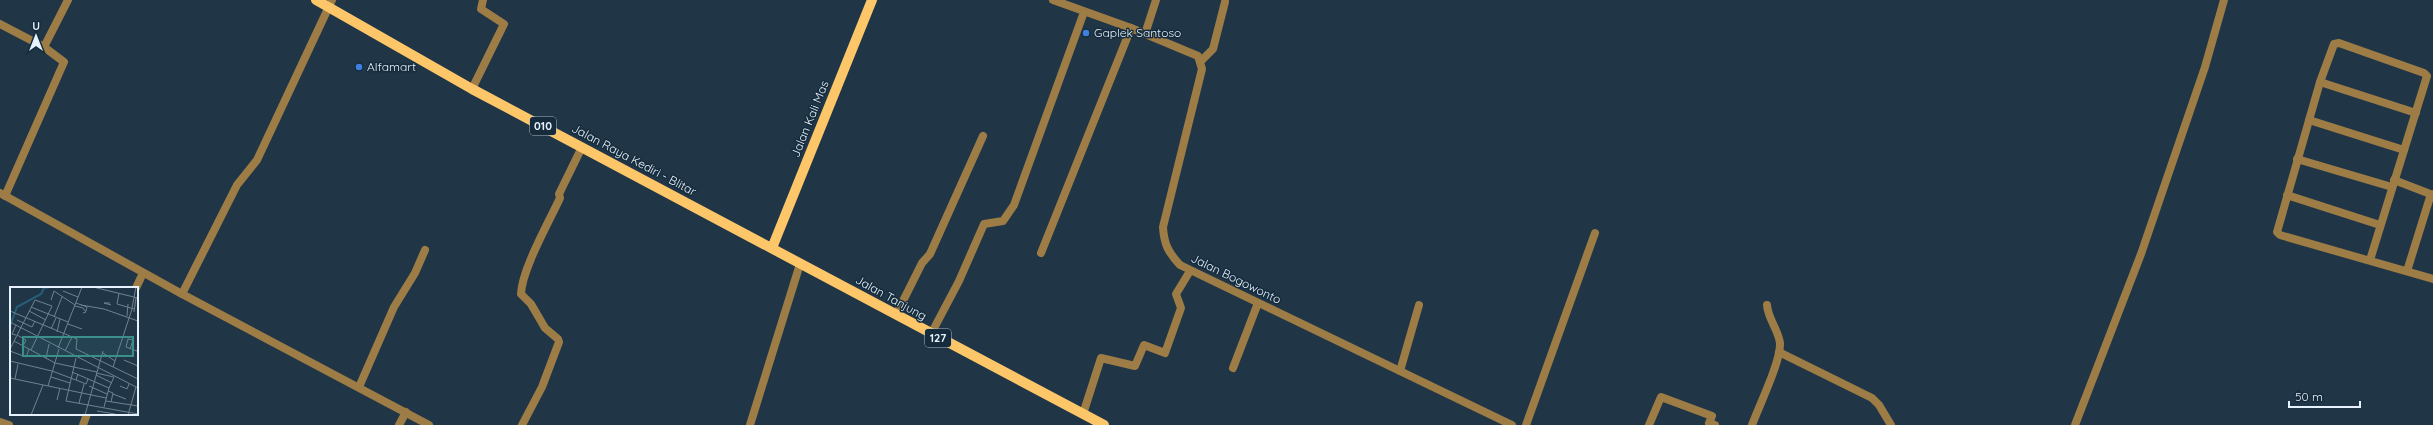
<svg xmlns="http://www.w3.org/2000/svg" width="2433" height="425" font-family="Quicksand,sans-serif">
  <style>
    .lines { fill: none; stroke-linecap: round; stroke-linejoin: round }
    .street { stroke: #9d7c45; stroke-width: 8 }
    .primary { stroke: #fcc669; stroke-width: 10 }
    .shop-dot { fill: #3f7fe0; stroke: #162c3c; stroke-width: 1.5 }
    .labels { text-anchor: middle; stroke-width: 3; stroke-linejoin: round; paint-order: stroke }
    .shield { fill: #162c3c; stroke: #a8b7c4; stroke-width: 1 }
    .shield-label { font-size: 11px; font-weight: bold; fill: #e6f3fe }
    .poi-label { font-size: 12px; fill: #e6f3fe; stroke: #162c3c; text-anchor: start }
    .street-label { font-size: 12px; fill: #e6f3fe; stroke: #162c3c }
    .inset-river { fill: none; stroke: #255d7a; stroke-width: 2 }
    .inset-road { fill: none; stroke: #6f8290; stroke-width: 1 }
    .view { fill: #3a8f8b; fill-opacity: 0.15; stroke: #3a8f8b; stroke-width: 2 }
    .inset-edge { fill: none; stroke: #e6f3fe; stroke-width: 2 }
  </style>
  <rect width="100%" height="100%" fill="#203647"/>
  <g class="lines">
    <g class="street">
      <path d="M1053,0L1131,28L1198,56L1202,69L1163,227C1164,244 1168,252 1180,265L1512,425"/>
      <path d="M0,24L44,47L64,62L5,196"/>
      <path d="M1145,34L1156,0"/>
      <path d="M44,47L68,0"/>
      <path d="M1201,61L1213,49L1225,2"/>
      <path d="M2320,82L2416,113"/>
      <path d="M472,89L504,24L481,9L483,0"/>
      <path d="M2309,120L2404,150"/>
      <path d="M2297,159L2392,187"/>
      <path d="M2394,180L2433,195"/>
      <path d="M0,193L182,294L429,425"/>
      <path d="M2287,195L2380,225"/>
      <path d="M1041,253L1131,28"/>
      <path d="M2370,260L2427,76L2424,73L2339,43L2334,44L2320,82L2277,232L2280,235L2433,279"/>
      <path d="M2407,271L2431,194"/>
      <path d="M136,288L143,273"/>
      <path d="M182,294L237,185L257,160L332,0"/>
      <path d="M896,315L922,263L930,254L983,136"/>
      <path d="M931,334L959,281L984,224L1003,221L1014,205L1084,12"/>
      <path d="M1779,352L1872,398L1879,405L1891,425"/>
      <path d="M1233,368L1258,303"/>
      <path d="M1400,371L1419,305"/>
      <path d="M359,387L394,307L415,273L425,250"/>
      <path d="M1083,414L1101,358L1135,366L1144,345L1165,353L1181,308L1176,294L1190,271"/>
      <path d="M0,422L9,425"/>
      <path d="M83,425L87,414"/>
      <path d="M399,425L406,412"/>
      <path d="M522,425L542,387L559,342L558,339L545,328L531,304L521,294C522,269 549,222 560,198L559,194L582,147"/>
      <path d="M750,425L800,264"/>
      <path d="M1526,425L1595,233"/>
      <path d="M1649,425L1661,397L1712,416L1709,423L1715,425"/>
      <path d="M1752,425C1759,406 1781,361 1780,343C1778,329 1768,319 1767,305"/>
      <path d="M2075,425L2141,254L2205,67L2224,0"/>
    </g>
    <g class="primary">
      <path d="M316,0L472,89L1104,425"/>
      <path d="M772,248L872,0"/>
    </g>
  </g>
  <g class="shop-dot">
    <circle cx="1086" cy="33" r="4"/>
    <circle cx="359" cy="67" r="4"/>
  </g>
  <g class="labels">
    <g class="shield">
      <rect x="530" y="117" width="26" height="18" rx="3"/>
      <rect x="925" y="329" width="26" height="18" rx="3"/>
    </g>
    <g class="shield-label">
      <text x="543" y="130">010</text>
      <text x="938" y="342">127</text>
    </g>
    <g class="poi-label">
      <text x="1094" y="37">Gaplek Santoso</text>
      <text x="367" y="71">Alfamart</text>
    </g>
    <g class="street-label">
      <text transform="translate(810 119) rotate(-68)" y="4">Jalan Kali Mas</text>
      <text transform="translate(634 160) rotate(28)" y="4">Jalan Raya Kediri - Blitar</text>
      <text transform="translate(1236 279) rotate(26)" y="4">Jalan Bogowonto</text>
      <text transform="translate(891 298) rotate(29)" y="4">Jalan Tanjung</text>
    </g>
  </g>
  <g transform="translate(10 287)">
    <rect width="128" height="128" fill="#203647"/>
    <path class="inset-river" d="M0,39L7,20L31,7L34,1L40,0"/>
    <path class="inset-road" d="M83,0L128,11M53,4L68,10M109,6L107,17L124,22M41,13L44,4L65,18M66,16L77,20L76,24M100,16H94L101,18M71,18L94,22L128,34M65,19L73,21L76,25L73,26M21,20L58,35M122,21L126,0M0,24L67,52L66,62L128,92M19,24L36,33M124,25L126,11M117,29L118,17M44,30L52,10M7,33L22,40L25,34M0,35L128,101M58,37L72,42M6,38L2,47L6,48M41,42L46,31M47,45L50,32M7,48L16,53L13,59M4,54L45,76M48,61L72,0M0,62L25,13L42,19L21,63M120,62L123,53L118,52L116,60L127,64H128M0,64L16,70L19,62M55,64L62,50M93,66L105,74M36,71L39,57M66,71L56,114L128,127M114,73L128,79M0,74L42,84L66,93M45,76L87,85M103,80L122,22M62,85L99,101L104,90M86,86L104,90M68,87L66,93L76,97L78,92M86,88L102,96M41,90L60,96M0,91L96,111M5,92L8,77M38,99L49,62M79,99L97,107M110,99L117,102L119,97M98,104L103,106L101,115M103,107L116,112M47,113L50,101M96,114L128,119M69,116L74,97M94,120L99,101M87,124L105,127M21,128L33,98M75,128L93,64M118,128L126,100"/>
    <path class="view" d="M13,50H123V69H13Z"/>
    <rect width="128" height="128" class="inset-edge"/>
  </g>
  <g transform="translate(36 36)" stroke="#162c3c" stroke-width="3" paint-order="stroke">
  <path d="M0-3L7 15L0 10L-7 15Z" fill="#e6f3fe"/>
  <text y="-6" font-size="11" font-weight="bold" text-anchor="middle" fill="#e6f3fe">U</text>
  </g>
  <path d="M2289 401v6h71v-6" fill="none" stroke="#e6f3fe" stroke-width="2"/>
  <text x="2295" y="401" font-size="12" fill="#e6f3fe" stroke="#162c3c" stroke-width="3" paint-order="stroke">50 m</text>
</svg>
